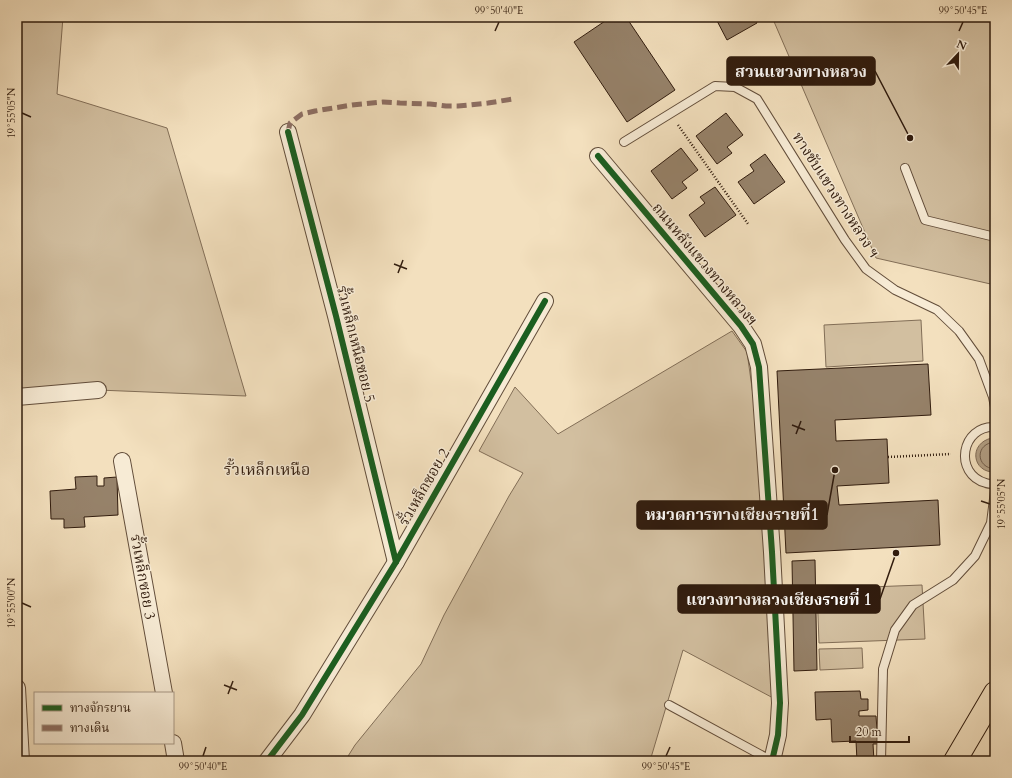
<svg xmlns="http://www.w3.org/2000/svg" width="1012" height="778" font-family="Cardo,'Noto Serif Thai',serif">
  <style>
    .green { fill: #d2bfa0; stroke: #826e57 }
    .water { fill: #b19d82; stroke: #7e6954 }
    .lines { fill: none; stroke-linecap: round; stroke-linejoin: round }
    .shore { stroke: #715c48; stroke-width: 1 }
    .building { fill: #96826a; stroke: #311c0e }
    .service-casing { stroke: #624d3a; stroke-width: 10 }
    .minor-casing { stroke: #624d3a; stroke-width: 18 }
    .primary-casing { stroke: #311c0e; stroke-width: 24 }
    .path { stroke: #311c0e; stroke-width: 2.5; stroke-dasharray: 1 2; stroke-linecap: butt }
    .service { stroke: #f7ebd5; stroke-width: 8 }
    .minor { stroke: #f7ebd5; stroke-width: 16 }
    .primary { stroke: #f3e0be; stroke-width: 22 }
    .quiet { stroke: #8d6e63; stroke-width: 5; stroke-dasharray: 10 5; stroke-linecap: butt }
    .cycleway-casing { stroke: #f7ebd5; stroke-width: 8 }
    .cycleway { stroke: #1b5e20; stroke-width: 6 }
    .ticks { fill: none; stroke: #311c0e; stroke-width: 1.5 }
    .labels { text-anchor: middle; stroke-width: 3; stroke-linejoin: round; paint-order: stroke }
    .street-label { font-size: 15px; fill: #311c0e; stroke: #f7ebd5 }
    .neighbourhood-label { font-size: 16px; fill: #311c0e; stroke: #f7ebd5 }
    .leader { fill: none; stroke: #311c0e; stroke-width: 1.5 }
    .callout-dot { fill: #311c0e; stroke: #f7ebd5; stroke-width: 1.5 }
    .callout { fill: #311c0e; stroke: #311c0e; stroke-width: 1.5 }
    .callout-label { font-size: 16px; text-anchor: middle; font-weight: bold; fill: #fff }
    .neatline { fill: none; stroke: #311c0e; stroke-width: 1.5 }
    .ticks-label { font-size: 10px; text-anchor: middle; fill: #311c0e }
  </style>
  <rect width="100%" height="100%" fill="#f3e0be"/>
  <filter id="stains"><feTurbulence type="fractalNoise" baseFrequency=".005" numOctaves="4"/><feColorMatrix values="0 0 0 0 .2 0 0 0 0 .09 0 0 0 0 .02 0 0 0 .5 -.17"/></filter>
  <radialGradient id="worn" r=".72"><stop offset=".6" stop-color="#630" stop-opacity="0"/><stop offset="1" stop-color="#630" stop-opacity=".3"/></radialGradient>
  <g class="green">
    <path d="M17,17H63L57,94L167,128L246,396L98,390L17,397Z"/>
    <path d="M772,17H995V285L876,258Z"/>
    <path d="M921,320L923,361L826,367L824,325Z"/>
    <path d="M732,331L747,352L754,402L775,699L683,650L650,761H345L355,745L421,664L444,615L509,496L523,473L479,451L515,387L558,434Z"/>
    <path d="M922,585L925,639L819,643L817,589Z"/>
    <path d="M862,648L863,668L820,670L819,649Z"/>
  </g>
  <path class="water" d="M992,438H995V472C972,473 968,443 992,438Z"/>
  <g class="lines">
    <path class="shore" d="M995,442C975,443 975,468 995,469"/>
  </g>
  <g class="building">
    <path d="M611,17H626L675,90L627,122L574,42Z"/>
    <path d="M715,17H754L757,23L727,40Z"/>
    <path d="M726,113L743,135L727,147L732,153L717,164L696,136Z"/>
    <path d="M681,148L698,170L682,182L687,188L672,199L651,171Z"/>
    <path d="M765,154L785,182L754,204L738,182L754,171L750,165Z"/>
    <path d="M715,187L736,215L705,237L689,215L705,203L700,197Z"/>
    <path d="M928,364L931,415L835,420L836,441L887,439L889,483L837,486L839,505L938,500L940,545L786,553L777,371Z"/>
    <path d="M97,476V486H104V478L117,477L118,515L84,517L85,527L64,528V519H51L50,491L76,489L75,477Z"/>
    <path d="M815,560L817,670L794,671L792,561Z"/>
    <path d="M860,691L861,699H868V710L859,711V716H876L878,744H873L874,761H857L856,741L832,742L831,719L816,720L815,692Z"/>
  </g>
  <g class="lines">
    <g class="service-casing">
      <g id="service">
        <path d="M624,142L715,86L735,87L757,99L845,240L866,269L895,290L937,310L959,331L979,359L993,397L995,407"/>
        <path d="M905,168L925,220L995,237"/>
        <path d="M995,427C961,425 953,474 986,483C988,484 992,484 995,484"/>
        <path d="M669,705L772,761"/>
        <path d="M881,761L883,669L895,630L913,605L953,580L975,556L991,523L995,491"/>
      </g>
    </g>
    <g class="minor-casing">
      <g id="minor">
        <path d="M288,132L336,316L396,562"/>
        <path d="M598,156L741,326L753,344L759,367L772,552L780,703L778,735L772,761"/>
        <path d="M17,397L98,390"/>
        <path d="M122,461L164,693"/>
        <path d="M17,688L21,761"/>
        <path d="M173,743L176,761"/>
        <path d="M267,761L302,715L396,562L545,301"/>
      </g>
    </g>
    <g class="primary-casing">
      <path id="primary" d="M955,761L995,693"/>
    </g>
    <g class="path">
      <path d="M678,125L748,224"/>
      <path d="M888,457L951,454"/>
    </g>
    <use href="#service" class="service"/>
    <use href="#minor" class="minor"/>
    <use href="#primary" class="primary"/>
    <path class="quiet" d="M288,132L290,123L302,114L315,111L352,105L383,102L400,103L430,104L446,106H458L488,103L513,99"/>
    <g class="cycleway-casing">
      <g id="cycleway">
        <path d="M288,132L336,316L396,562"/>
        <path d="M598,156L741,326L753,344L759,367L772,552L780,703L778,735L772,761"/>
        <path d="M267,761L302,715L396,562L545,301"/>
      </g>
    </g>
    <use href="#cycleway" class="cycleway"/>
  </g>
  <path class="ticks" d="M495,31L499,22M959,31L963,22M22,113L31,117M394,264L407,269M398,273L403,260M792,425L805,430M796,434L801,421M981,501L990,504M22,603L31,607M224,685L237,690M228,694L233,681M203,756L206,747M666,756L670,747"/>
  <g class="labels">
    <g class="street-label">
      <text transform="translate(836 195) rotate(57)" y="5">ทางขับแขวงทางหลวง ฯ</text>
      <text transform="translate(705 264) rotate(50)" y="5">ถนนหลังแขวงทางหลวงฯ</text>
      <text transform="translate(356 344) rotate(76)" y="5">รั้วเหล็กเหนือซอย 5</text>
      <text transform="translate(424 487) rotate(-60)" y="5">รั้วเหล็กซอย 2</text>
      <text transform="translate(143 577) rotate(80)" y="5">รั้วเหล็กซอย 3</text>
    </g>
    <g class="neighbourhood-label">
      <text x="267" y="475">รั้วเหล็กเหนือ</text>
    </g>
  </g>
  <path class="leader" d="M910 138L875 71M835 470L827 515M896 553L880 599"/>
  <g class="callout-dot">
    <circle cx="910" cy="138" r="4"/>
    <circle cx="835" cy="470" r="4"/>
    <circle cx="896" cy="553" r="4"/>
  </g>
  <g class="callout">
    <rect x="727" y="57" width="148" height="28" rx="4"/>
    <rect x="637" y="501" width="190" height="28" rx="4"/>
    <rect x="678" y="585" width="202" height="28" rx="4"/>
  </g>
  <g class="callout-label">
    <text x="801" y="77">สวนแขวงทางหลวง</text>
    <text x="732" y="520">หมวดการทางเชียงรายที่1</text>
    <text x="779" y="605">แขวงทางหลวงเชียงรายที่ 1</text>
  </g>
  <rect width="1012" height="778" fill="none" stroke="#f3e0be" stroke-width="44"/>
  <rect x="34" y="692" width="140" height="52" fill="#f7ebd5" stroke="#a89885"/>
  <rect x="42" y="705" width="20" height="6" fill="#1b5e20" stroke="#a89885"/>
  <text x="70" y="712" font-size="12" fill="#311c0e">ทางจักรยาน</text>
  <rect x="42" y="725" width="20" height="6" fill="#8d6e63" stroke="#a89885"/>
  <text x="70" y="732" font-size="12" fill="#311c0e">ทางเดิน</text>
  <g transform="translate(958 54) rotate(22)" stroke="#f7ebd5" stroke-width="3" paint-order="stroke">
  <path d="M0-3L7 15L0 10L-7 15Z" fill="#311c0e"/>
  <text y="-6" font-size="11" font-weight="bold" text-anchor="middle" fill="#311c0e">N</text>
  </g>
  <path d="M850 736v6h59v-6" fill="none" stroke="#311c0e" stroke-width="2"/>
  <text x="856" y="736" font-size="12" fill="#311c0e" stroke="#f7ebd5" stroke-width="3" paint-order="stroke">20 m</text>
  <rect x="22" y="22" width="968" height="734" class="neatline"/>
  <g class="ticks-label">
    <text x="499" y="14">99°50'40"E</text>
    <text x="963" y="14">99°50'45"E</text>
    <text transform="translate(11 113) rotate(-90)" y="4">19°55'05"N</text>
    <text transform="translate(1001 504) rotate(-90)" y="4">19°55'05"N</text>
    <text transform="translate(11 603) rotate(-90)" y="4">19°55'00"N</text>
    <text x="203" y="770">99°50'40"E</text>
    <text x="666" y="770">99°50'45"E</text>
  </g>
  <rect width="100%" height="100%" filter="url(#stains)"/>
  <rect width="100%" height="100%" fill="url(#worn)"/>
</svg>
